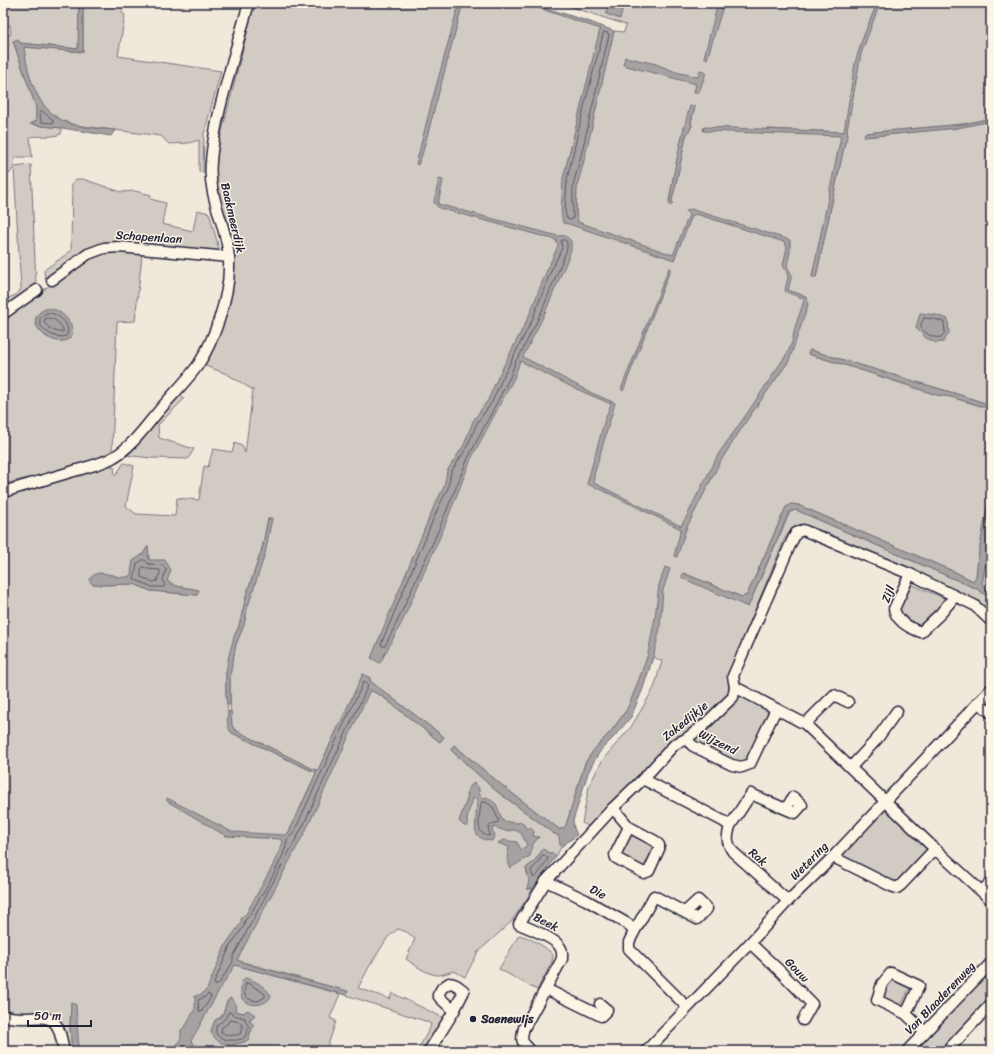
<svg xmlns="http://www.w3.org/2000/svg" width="994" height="1054" font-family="Sriracha,sans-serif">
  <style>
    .green { fill: #d1cbc3; stroke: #7a767f; fill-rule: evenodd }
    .water { fill: #a6a2a2; stroke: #716f79 }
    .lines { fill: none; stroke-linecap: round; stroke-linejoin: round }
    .shore { stroke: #575564; stroke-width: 1 }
    .minor-casing { stroke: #22223b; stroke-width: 13 }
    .minor { stroke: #fcf5e5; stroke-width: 10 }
    .poi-dot { fill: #22223b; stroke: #fcf5e5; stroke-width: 1.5 }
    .labels { text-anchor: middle; stroke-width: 3; stroke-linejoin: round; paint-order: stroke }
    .street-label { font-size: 12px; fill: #22223b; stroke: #fcf5e5 }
    .poi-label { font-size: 12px; font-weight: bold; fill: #22223b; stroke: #fcf5e5; text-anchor: start }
  </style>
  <rect width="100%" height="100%" fill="#efe8db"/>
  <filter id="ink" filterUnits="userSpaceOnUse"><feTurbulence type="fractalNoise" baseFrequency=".025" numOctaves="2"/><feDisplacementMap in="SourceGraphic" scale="8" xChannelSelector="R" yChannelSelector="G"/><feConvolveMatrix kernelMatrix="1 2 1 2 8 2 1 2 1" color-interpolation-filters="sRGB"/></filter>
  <g filter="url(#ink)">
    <g class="green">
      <path d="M3,3H79V49L20,43L13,41L36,107V121L31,124L42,126L62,128L61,134C51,138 40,135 30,137L32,157H15L14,167L31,165L36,285L3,308V300L16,295L21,289L14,168L3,181V37L11,34L10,25L3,28Z"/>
      <path d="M83,3H124L122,13L125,15L118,56L221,71L204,134L203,173L199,172V140L189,143L169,144L161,136L75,125C66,122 57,119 50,113C32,96 28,70 23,47L83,52Z"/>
      <path d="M253,3H530L590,22L601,27L563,179L577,222L576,213L577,186L614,31L624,32L626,25L560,3H609L620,18L624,3H991V118L964,124L865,133L864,137L957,128L991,121V405L957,394L810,350L808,354L864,371L937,395L951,397L991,409V487L978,558L976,577L973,581L955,572L798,505L791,504L786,507L747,595L742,597L683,573L748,607L790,512L796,510L977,589L991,599V615L972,598L825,532C806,526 798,518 785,538L754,612L729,678V693L723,701L590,827L582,823L589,786L597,770L604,758L631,727L654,688L662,661L653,657L642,691L612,730L593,751L585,763L566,825L563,829H559L504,787L454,745L451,750L495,790L543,825L551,832L559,836L560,844L562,846L556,856L553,853H540L534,862L526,868L532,890L528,897L511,922L478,952L465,977L454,971C449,972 443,975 438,975C428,975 413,964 406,959L415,939L407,932L398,929L388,937L369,967L358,988L390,999L392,993L444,1018L424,1051H417L430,1028L431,1024L425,1021L346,995L347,991L321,984L236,960L235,965L340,994L330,1018L336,1021L326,1051H225L199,1046H195L189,1049L200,1051H79L71,1002L70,1027L72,1051H68L59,1022L3,1013V495L106,466H114L115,476L124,463L134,466L126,506L136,514L175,516L177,498L199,500L204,466L208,467L213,449L232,452L235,443L242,446L245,453L253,390L227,374L203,365C217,345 235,297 233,272C233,264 230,256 228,248C224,228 219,208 216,188C214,176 216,163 217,151L247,33ZM695,107L691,122L692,126L686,136L675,188L672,199V204L669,202L674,173L684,128ZM766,129L844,132L847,130L848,136L845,142L816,277L812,276L842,136ZM268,519L255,583L247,609L244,625L236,644L230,675V705L232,726L235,730L313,769L318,770L363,674L370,678V681L444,737L440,742L383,697L370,689L289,832L316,773L315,771H312L232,733L228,723V712L226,695V673L234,637L239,626L247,593L262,549ZM148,547L149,560L166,581L176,586L199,590L197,595L151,591L134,584L103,585L111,574C118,577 125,580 131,575L133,561L142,555ZM227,1001L234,1011L255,1015L249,1020L252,1030L245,1042L235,1044H225L211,1032L215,1020L221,1017L224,1011Z"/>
      <path d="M77,179H83L121,192L135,191L151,195L150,199L166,203L162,224L193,231L197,210L209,213L217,241L220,254L104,243L91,247L80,253L45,278L44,270L71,251L72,183Z"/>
      <path d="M117,251L142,255L135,321L117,322L112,452L78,466L7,483L5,439L6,317L93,254ZM46,309C57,308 67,317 72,327L48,338C36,330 28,316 46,309Z"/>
      <path d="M179,393L184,399L158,425L159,438L194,449L188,459L151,458L125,455Z"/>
      <path d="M991,532V593L984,587L982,584Z"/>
      <path d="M910,584L944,598C940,606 926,627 916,625C910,623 904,615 899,611L901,604Z"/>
      <path d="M739,695L771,710L743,767L691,741L696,734Z"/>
      <path d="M886,808L931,849L896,885L837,855L873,816Z"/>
      <path d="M629,834L654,847L646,866L640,869L619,855Z"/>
      <path d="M519,935C528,937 548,947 553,955L552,962L537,990L499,969Z"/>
      <path d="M991,970V995L939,1051H916Z"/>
      <path d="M889,978L911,985L900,1008L884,1000L881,995Z"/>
    </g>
    <g class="water">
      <path d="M79,3H83V52L24,47C28,79 39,117 75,125C88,128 102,129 115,130L111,136L62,128L42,126L30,124L36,121V107L13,41L18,39L20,43L78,49Z"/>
      <path d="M459,3H463L422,155L418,165L416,164L432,101Z"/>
      <path d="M524,3H529L590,22L614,31L584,161L577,186L576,213L578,222L673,255L689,215L686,211L691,209L790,240V252L787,266L792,275L788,290L800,294L807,298L808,305L789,361L749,417L720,462L686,529L677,557L674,556L681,529L606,492L587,484L605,419L611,404L574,388L520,361L514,378L471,459L443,530L402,622L380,663L371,658L434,506L444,487L447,471L464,445L473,421L488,400L498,377L528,318L547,270L558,246L556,240L439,208C437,206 435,205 434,203C434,200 438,184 439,179L443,180L441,190L438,204L558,236C564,235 567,236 571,241V250L568,258L544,315L523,357L592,393L615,403L594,475V483L681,526L689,512L694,501L719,453L748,412L788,352L792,342L795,327L804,301C799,295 791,295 785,291L788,276L783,265L787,247L784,242L696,214L692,216L674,260L569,224L563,223L561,212L563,179L600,29Z"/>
      <path d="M609,3H624L620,19L606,14Z"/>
      <path d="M718,3H724L707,59L704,57Z"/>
      <path d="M877,3H880L861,54L847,130L848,136L845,142L816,277H812L841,136L703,131L704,127L844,132L855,63L862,40Z"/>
      <path d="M625,57L656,64L676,72L698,77L700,70L706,73L699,92H694L696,84L623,65Z"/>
      <path d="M690,106H695L691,122L692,126L686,136L675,188L672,199V204L670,206L669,202C674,170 681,137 690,106Z"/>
      <path d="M991,118V121L957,128L864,137L865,133L964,124Z"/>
      <path d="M669,268H671L623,391L621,389Z"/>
      <path d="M46,309C47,309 51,308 52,309C63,310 82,332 67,340C52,348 19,320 46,309Z"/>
      <path d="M920,313L936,315L948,319L949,333L943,342L936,343L926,338L916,328Z"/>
      <path d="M810,350L957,394L991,405V409L951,397L937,395L864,371L808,354Z"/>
      <path d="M991,487V532L982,583L984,587L991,593V599L977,589L796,510L789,512L748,607L682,578L683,573L742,597L747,595L786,507L791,504L798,505L955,572L973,581L976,577L978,558Z"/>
      <path d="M272,518L265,554L247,609L244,625L236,644L230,675V705H227L226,695V673L229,655L234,637L239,626L247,593L262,549L268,519Z"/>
      <path d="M148,546L149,560H165L171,570L167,581L176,586L199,590L197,595L151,591L134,584L103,585L92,584L89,580C100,563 118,584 131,575L133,561L142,555Z"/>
      <path d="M665,567L670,569L663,590L660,628L654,654L642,691L631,717L614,737L601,750L593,763L588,773L573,821L574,828L577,835L562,846L560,845L559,836L551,832L543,825L495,790L451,750L454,745L504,787L559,829H563L566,825L585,763L593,751L612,730L627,709L635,690L648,654L655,617L659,585Z"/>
      <path d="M363,674L370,678V681L444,737L440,742L383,697L370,690L308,826L237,960L253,966L321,984L348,991L346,995L235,965L221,987L191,1041L195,1046L222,1051H200L188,1049L186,1051H173L181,1038V1030L187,1024L195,1009V996L202,994L207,989L226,944L241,923V918L246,914L272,867L283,842L280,839L226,836L167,801V798L232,832L285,835L289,832L316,774L315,771L318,770Z"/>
      <path d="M231,711L232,726L235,730L313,769L312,771L232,733C226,728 228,719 228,712Z"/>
      <path d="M474,783L479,788V794L483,798L487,797L496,804L503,821L516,823L522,822L526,828H531L534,832L533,836L539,837L533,844L530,856L510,868L507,858L509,847L498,843L503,840L517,842L521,850L527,845L521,833L515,830L505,831L494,827L492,830L495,835L492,841C475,839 474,832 476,818C476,811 477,804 477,798H473C471,809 465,814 468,826H464L459,821L467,799L468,788Z"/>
      <path d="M543,849L549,853H553L556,856L532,890L531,887L529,890L527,889L529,881L526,868L534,862Z"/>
      <path d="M245,978C253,979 268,988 271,996C266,1007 249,1007 242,999C241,992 239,982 245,978Z"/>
      <path d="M230,998L233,1000L236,1004L235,1011L243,1013L248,1010L255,1015L249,1020L254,1025L250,1033L249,1039C240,1045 223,1048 215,1038C213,1036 212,1034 211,1032C212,1028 213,1023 216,1020C220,1017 219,1020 222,1016C226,1010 224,1003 230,998Z"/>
      <path d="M71,1002L76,1005L79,1051H72L70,1027Z"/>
    </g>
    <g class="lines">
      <g class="shore">
        <path d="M604,32L608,33L609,35L580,160L573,185V218L571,220L567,219L565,212L567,179L585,103Z"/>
        <path d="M42,111L53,120V123L41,122L40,113Z"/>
        <path d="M562,240H565L567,242V249L541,313L519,357L516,360L510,377L468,458L439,529L398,620L385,646H382L381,644L438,508L448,488L451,472L467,447L477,423L492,402L502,379L532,320L551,271L562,248L561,242Z"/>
        <path d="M47,313C58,312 73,326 66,336C52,341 27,321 47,313Z"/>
        <path d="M48,318C55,318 60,324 63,329V332C55,333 48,328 44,322L45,319Z"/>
        <path d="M924,318L935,319L944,322L945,332L941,337C935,339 924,334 921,327C920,325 923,320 924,318Z"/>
        <path d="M143,560H145L149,564L163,565L166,570L163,580L165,585L164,587H152L134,579L137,564Z"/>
        <path d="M143,567L148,569L160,570V572L157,581L153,582L141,577V569Z"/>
        <path d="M364,682L366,683L368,686L316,797L304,824L233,957V962L218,985H215L214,983L230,946L244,926L245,920L249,916C258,901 288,854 287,839L293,834L342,728Z"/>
        <path d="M482,802H486L493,807L499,821L497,823C489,823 487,828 490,835L488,836C474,833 480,815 481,804Z"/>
        <path d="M543,855L547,857L548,859L536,877H533L531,870L537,864Z"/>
        <path d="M246,983H248L261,991L265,994V997L258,1001C245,1000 242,995 246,983Z"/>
        <path d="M208,994L210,995L211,997L202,1011L200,1012L199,1010L198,1000L205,997Z"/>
        <path d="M229,1012L234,1015L245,1018L246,1022L249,1027C247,1030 246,1036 244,1038C237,1042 217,1041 216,1032C214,1024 221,1023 224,1020C226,1018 227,1014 229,1012Z"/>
        <path d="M230,1020L240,1022L243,1027L240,1034C233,1036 228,1036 221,1032L222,1027L227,1024Z"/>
      </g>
      <g class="minor-casing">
        <g id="minor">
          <path d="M52,280L88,254L104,248L119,247L229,257"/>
          <path d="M3,314L37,290"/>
          <path d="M3,492C27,485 50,478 74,471C87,467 101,464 112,458C131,448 144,428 158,412C171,396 186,382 198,365C214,341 229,297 229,268C231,231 207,200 211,162C212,144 216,126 220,108C229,72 239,38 249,3"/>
          <path d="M910,574L894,609C897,621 909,628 921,632L941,613L955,596"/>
          <path d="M735,687L805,724L935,849L991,900"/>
          <path d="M978,702L991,713"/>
          <path d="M805,724L834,695L848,702"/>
          <path d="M686,739L693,746L732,765L742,767L750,764L776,709"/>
          <path d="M851,767L877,739L897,711"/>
          <path d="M643,779L723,821L730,826C727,837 726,842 733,852L788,901"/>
          <path d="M613,808L629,827L655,841L659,845V849L649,871L644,873L616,858L615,855L629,827"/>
          <path d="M730,826L751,794L795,813L802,805L793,797L786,809"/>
          <path d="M833,857L891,886L897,888L901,885L935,849"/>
          <path d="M546,881L586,900L628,924L634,932L629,942V949L687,1007"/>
          <path d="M982,891L991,882"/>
          <path d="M634,932L654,896L697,919L707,909L698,900L685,912"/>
          <path d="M750,943L781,972L812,1004L803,1020"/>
          <path d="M546,989L601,1016L607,1010L600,1004"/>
          <path d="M906,1014L877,1000L882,984L891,973L919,986L906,1014L925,1032"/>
          <path d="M3,1016C9,1017 16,1018 22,1018C34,1019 50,1013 57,1026C61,1033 62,1043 64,1051"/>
          <path d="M429,1051L454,1011L464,991C459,987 455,983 449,983L442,988L438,995L440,998L454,1011"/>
          <path d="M531,1051C522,1042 520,1041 524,1028L562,959C562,954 563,951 560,947C556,939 529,928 519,924L546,881L613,808L643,779L675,744L686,739L703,726L733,697L735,687L733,676L791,543L796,533L803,530L910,574L955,596L974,605L991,621"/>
          <path d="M646,1051L750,943L788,901L833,857L991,689"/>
          <path d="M907,1051L991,963"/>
          <path d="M947,1051L991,1004"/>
        </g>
      </g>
      <use href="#minor" class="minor"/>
    </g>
  </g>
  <circle class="poi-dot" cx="473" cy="1019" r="4"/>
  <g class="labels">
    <g class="street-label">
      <text transform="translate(233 218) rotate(77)" y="4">Baakmeerdijk</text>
      <text transform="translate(149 237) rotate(4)" y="4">Schapenlaan</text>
      <text transform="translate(888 594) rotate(-70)" y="4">Zijl</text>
      <text transform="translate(685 721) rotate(-39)" y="4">Zakedijkje</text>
      <text transform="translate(718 742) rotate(27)" y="4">Wijzend</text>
      <text transform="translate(758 857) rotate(42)" y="4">Rak</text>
      <text transform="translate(809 861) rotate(-45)" y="4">Wetering</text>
      <text transform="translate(598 892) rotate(29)" y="4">Die</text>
      <text transform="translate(546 922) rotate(27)" y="4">Beek</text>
      <text transform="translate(797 970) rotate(46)" y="4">Gouw</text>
      <text transform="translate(940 998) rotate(-46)" y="4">Van Blaaderenweg</text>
    </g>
    <g class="poi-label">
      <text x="481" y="1023">Saenewijs</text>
    </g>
  </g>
  <rect width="994" height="1054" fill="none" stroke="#fcf5e5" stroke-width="16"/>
  <rect x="8" y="8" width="978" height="1038" fill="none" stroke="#22223b" stroke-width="1.5" filter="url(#ink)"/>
  <path d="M28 1020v6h63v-6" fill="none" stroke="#22223b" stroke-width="2"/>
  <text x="34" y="1020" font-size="12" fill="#22223b" stroke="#fcf5e5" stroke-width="3" paint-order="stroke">50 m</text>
</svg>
